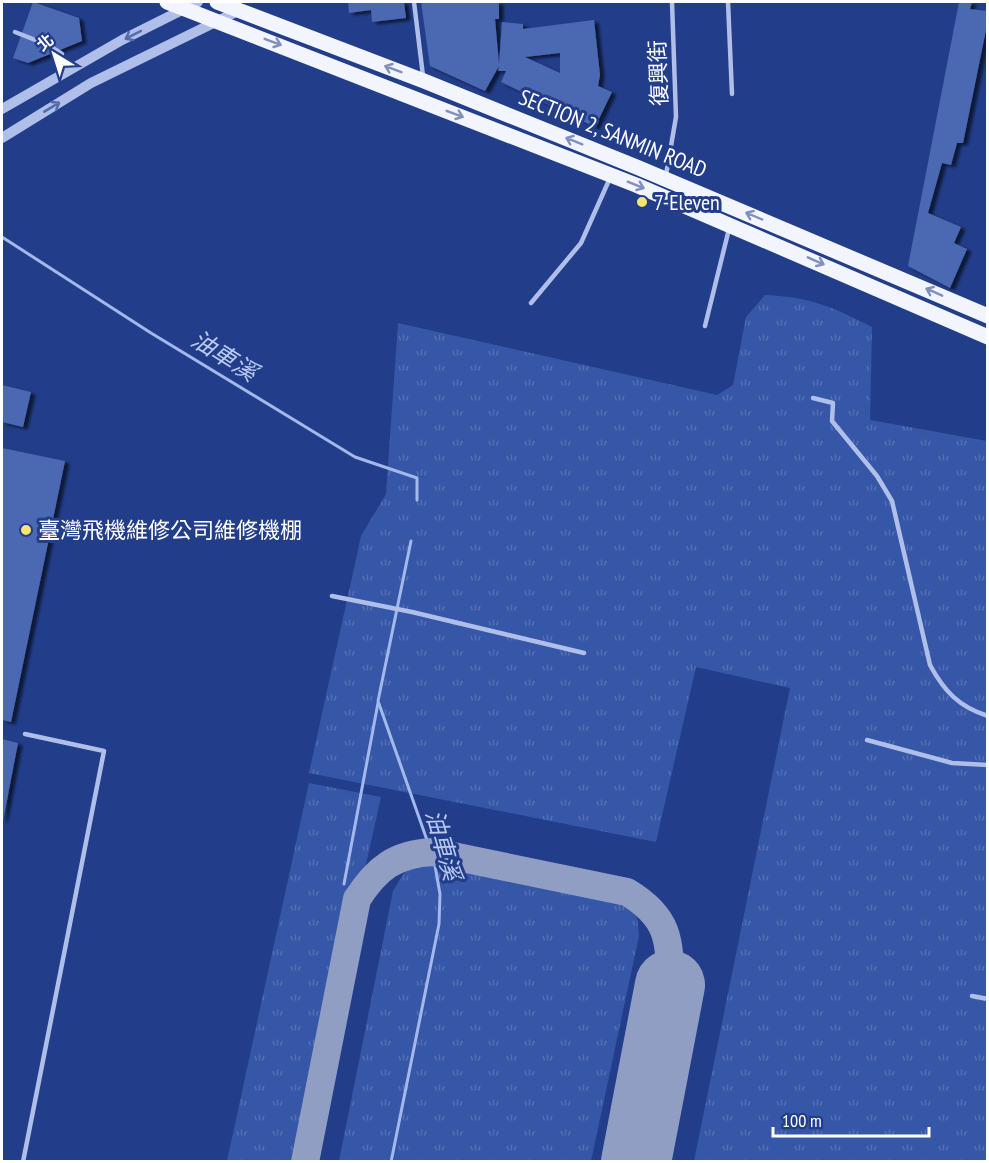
<svg xmlns="http://www.w3.org/2000/svg" width="989" height="1163" font-family="'PT Sans Narrow','Noto Sans TC',sans-serif">
  <style>
    .grass { fill: url(#grass-tufts) }
    .lines { fill: none; stroke-linecap: round; stroke-linejoin: round }
    .stream { stroke: #a3b8eb; stroke-width: 3 }
    .taxiway { stroke: #909ec4; stroke-width: 28 }
    .runway { stroke: #909ec4; stroke-width: 70 }
    .building { fill: #4b67b2; fill-rule: evenodd; filter: url(#shadow) }
    .service { stroke: #afbfea; stroke-width: 4.5 }
    .tertiary { stroke: #afbfea; stroke-width: 10 }
    .primary { stroke: #f3f5fe; stroke-width: 15 }
    .oneway { stroke: #536bac }
    .oneway2 { stroke: #8090be }
    .poi-dot { fill: #f6e671; stroke: #223e8a; stroke-width: 2 }
    .labels { text-anchor: middle; stroke-width: 6; stroke-linejoin: round; paint-order: stroke }
    .street-label { font-size: 22px; fill: #fff; stroke: #223e8a }
    .poi-label { font-size: 22px; fill: #fff; stroke: #223e8a; text-anchor: start }
    .water-label { font-size: 24px; font-style: italic; fill: #bbcaf1; stroke: #223e8a }
  </style>
  <defs>
    <pattern id="grass-tufts" width="24" height="20" patternUnits="userSpaceOnUse" patternTransform="scale(1.5)"><rect width="24" height="20" fill="#3656a7"/><path d="M3 7l-1-3M5 7V3M7 7l1-3M15 17l-1-3M17 17v-4M19 17l1-3" fill="none" stroke="#546fb4"/></pattern>
    <filter id="shadow"><feDropShadow dx="4.5" dy="2.5" stdDeviation="1.5" flood-color="#0009"/></filter>
  </defs>
  <rect width="100%" height="100%" fill="#223e8a"/>
  <g class="grass">
    <path d="M765,295C811,297 832,307 872,327L870,420L987,441V1161H694L790,688L696,667L656,842L309,773L361,536L386,494L398,323L717,395L733,385L746,317Z"/>
    <path d="M309,783L381,797L300,1161H227Z"/>
    <path d="M443,844L606,876C631,895 637,905 639,936L591,1161H339L393,891L417,852Z"/>
  </g>
  <g class="lines">
    <g class="stream">
      <path d="M2,237L151,333L355,457L417,478V500"/>
      <path d="M344,884L378,703"/>
      <path d="M391,1162L439,924L440,894L434,860L378,701L411,541"/>
    </g>
    <path class="taxiway" d="M305,1162L357,899C377,868 395,854 433,852L627,892C669,917 670,940 670,985"/>
    <path class="runway" d="M636,1162L670,985"/>
  </g>
  <g class="building">
    <path d="M33,2L79,18L82,41L28,63L13,58Z"/>
    <path d="M348,2H404L406,18L372,22L371,10L349,13Z"/>
    <path d="M421,2H499V19H495L499,64L502,22L523,24V29L594,20L600,75L598,86L612,92L595,127L501,82L506,71H498L499,66L485,91L430,66ZM560,53V73L525,57Z"/>
    <path d="M959,2H972L970,9L987,11V25L963,143H957L951,165L942,163L928,213L961,227L954,243L967,249L950,288L908,266Z"/>
    <path d="M2,385L31,392L23,427L2,422Z"/>
    <path d="M2,448L65,461L11,722L2,720Z"/>
    <path d="M2,739L18,743L3,821H2Z"/>
  </g>
  <g class="lines">
    <g class="service">
      <path d="M414,2L423,76"/>
      <path d="M728,2L732,94"/>
      <path d="M15,32L48,45L62,54"/>
      <path d="M666,175L676,117L672,2"/>
      <path d="M531,303L581,243L610,178"/>
      <path d="M705,326L729,229"/>
      <path d="M813,398L833,403L832,421L877,476L892,501L930,665C944,691 959,707 988,716"/>
      <path d="M332,596L412,612L584,653"/>
      <path d="M867,740L952,763L988,765"/>
      <path d="M972,996L988,999"/>
      <path d="M23,1162L104,751L25,734"/>
    </g>
    <g class="tertiary">
      <path d="M2,109L122,40L198,2"/>
      <path d="M2,138L91,83L240,10"/>
    </g>
    <g class="primary">
      <path d="M167,2L636,185L988,337"/>
      <path d="M217,2L424,81L639,168L988,316"/>
    </g>
  </g>
  <defs><path id="oneway-shaft" d="M-6 0H5M1.5-3L5.5 0L1.5 3" fill="none" stroke-width="1.6" stroke-linecap="round" stroke-linejoin="round" transform="scale(1.5)"/></defs>
  <g class="oneway">
    <use href="#oneway-shaft" transform="translate(133 35) rotate(153)"/>
    <use href="#oneway-shaft" transform="translate(52 107) rotate(-31)"/>
  </g>
  <g class="oneway2">
    <use href="#oneway-shaft" transform="translate(273 42) rotate(21)"/>
    <use href="#oneway-shaft" transform="translate(393 69) rotate(-159)"/>
    <use href="#oneway-shaft" transform="translate(455 114) rotate(21)"/>
    <use href="#oneway-shaft" transform="translate(574 141) rotate(-158)"/>
    <use href="#oneway-shaft" transform="translate(636 185) rotate(22)"/>
    <use href="#oneway-shaft" transform="translate(754 216) rotate(-157)"/>
    <use href="#oneway-shaft" transform="translate(816 261) rotate(24)"/>
    <use href="#oneway-shaft" transform="translate(934 292) rotate(-156)"/>
  </g>
  <g class="poi-dot">
    <circle cx="642" cy="202" r="6"/>
    <circle cx="26" cy="530" r="6"/>
  </g>
  <g class="labels">
    <g class="street-label">
      <text transform="translate(658 73) rotate(-92)" y="8">復興街</text>
      <text transform="translate(613 133) rotate(22)" y="8">SECTION 2, SANMIN ROAD</text>
    </g>
    <g class="poi-label">
      <text x="654" y="210">7-Eleven</text>
      <text x="38" y="538">臺灣飛機維修公司維修機棚</text>
    </g>
    <g class="water-label">
      <text transform="translate(224 356) rotate(32)" y="8">油車溪</text>
      <text transform="translate(443 845) rotate(74)" y="8">油車溪</text>
    </g>
  </g>
  <rect width="989" height="1163" fill="none" stroke="#ffffff" stroke-width="6"/>
  <g transform="translate(54 54) rotate(322)" stroke="#223e8a" stroke-width="4.5" paint-order="stroke">
  <path d="M0-4.5L10 22L0 15L-10 22Z" fill="#ffffff"/>
  <text y="-9" font-size="16" font-weight="bold" text-anchor="middle" fill="#ffffff">北</text>
  </g>
  <path d="M773 1127v9h156v-9" fill="none" stroke="#ffffff" stroke-width="3"/>
  <text x="782" y="1127" font-size="18" fill="#ffffff" stroke="#223e8a" stroke-width="4.5" paint-order="stroke">100 m</text>
</svg>
